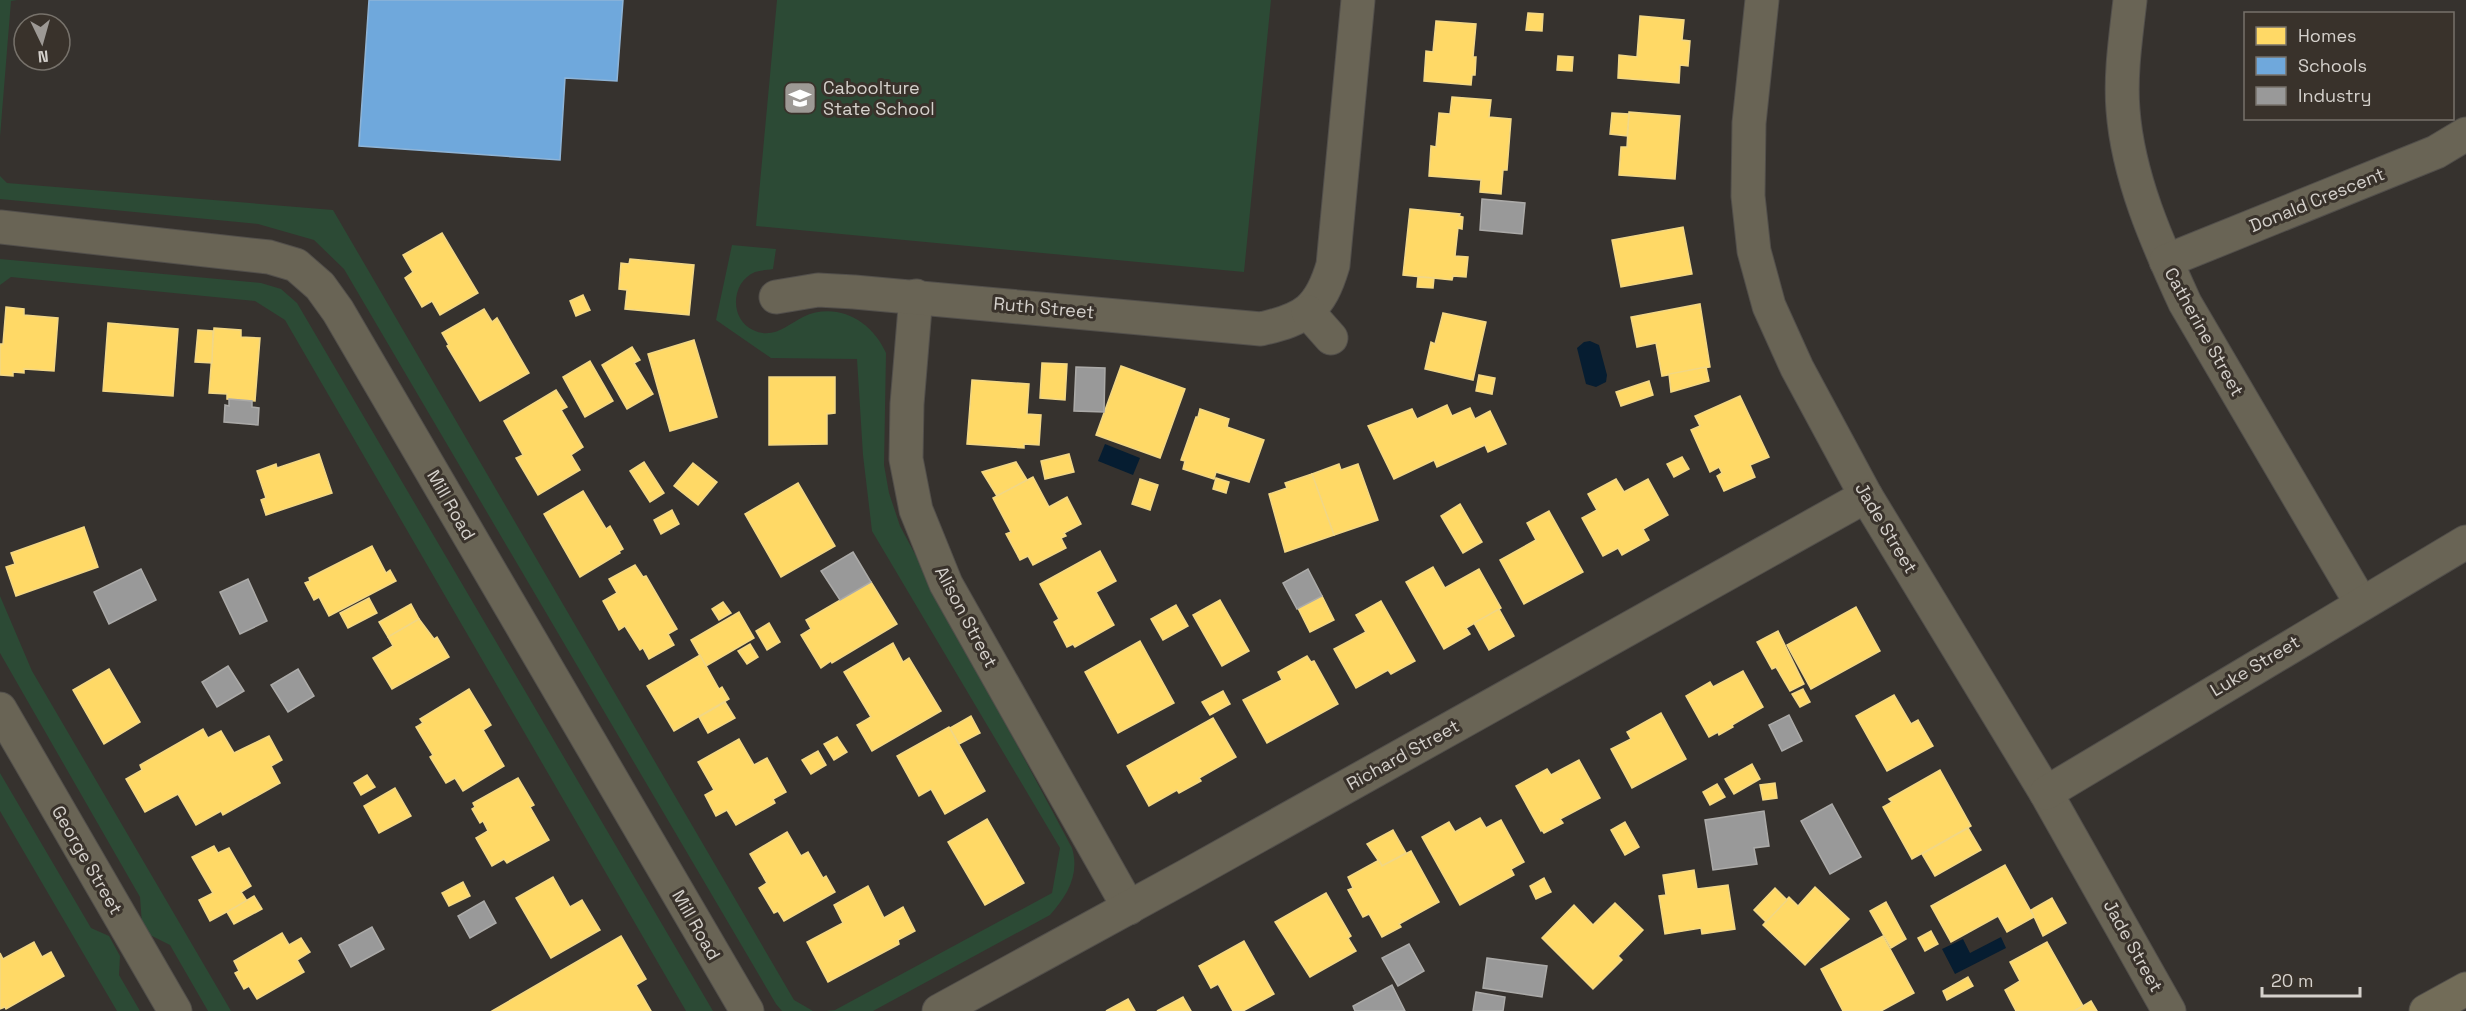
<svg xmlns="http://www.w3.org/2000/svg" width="2466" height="1011" font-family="'Space Grotesk',sans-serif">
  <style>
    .green { fill: #2c4a35 }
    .water { fill: #061d31 }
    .homes { fill: #ffd966; stroke: #f2d785; stroke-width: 1.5 }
    .schools { fill: #6fa8dc; stroke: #8eb4d7; stroke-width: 1.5 }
    .industry { fill: #999; stroke: #abaaa8; stroke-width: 1.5 }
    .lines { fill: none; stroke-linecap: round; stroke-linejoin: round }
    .minor-casing { stroke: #524f4b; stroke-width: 35 }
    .major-casing { stroke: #524f4b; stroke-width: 35 }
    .minor { stroke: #696455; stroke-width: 33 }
    .major { stroke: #726c58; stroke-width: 33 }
    .labels { text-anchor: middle; stroke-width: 6; stroke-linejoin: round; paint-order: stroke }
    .poi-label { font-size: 18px; fill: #d5d1cc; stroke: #39322b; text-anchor: start }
    .street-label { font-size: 18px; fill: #d5d1cc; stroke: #39322b }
  </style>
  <rect width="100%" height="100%" fill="#36322e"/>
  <g class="green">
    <path d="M0,0H17L11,1L0,137Z"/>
    <path d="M777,0H1271L1244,272L756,226Z"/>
    <path d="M0,176L7,183L333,210L794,1000L813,1011H782L776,1004L344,269L314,240L258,224L0,199Z"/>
    <path d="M732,245L776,249L773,269C768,270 761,270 755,272C731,282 729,319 753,330C773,340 787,325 803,317C837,301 872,321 886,353L884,465L889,493L900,526L1072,848C1080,875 1067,896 1050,915L873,1011H826L835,1010L1052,893L1060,848L872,531L863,455L857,359L771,358L716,320Z"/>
    <path d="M0,259L261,283L281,289L297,303L713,1011H686L285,320L255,301L11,277L0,285Z"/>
    <path d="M0,596L32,671L231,1011H208L170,945L146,933L142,924L140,897L0,653Z"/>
    <path d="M0,773L91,928L109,936L120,956L119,975L140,1011H117L0,811Z"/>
  </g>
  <g class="water">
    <path d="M1590,341L1599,345L1607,375L1606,382L1596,387L1586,384L1577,348L1584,342Z"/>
    <path d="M1105,444L1140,458L1133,475L1098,461Z"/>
    <path d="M2001,937L2006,948L1955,974L1942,949L1963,939L1970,953Z"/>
  </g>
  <g class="homes">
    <path d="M1528,13L1543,14L1542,31L1526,30Z"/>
    <path d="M1640,16L1684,20L1682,40L1690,41L1688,66L1680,65L1679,83L1618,78L1619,55L1637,57Z"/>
    <path d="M1436,21L1476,24L1473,57H1476L1475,75H1472L1471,85L1424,81L1426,51L1433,52Z"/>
    <path d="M1558,56L1573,57L1572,71L1557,70Z"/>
    <path d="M1452,97L1491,100L1489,117L1511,119L1507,170H1503L1501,194L1480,192L1481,180L1429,176L1431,146L1436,147L1439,113L1450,114Z"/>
    <path d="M1629,112L1680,116L1675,179L1619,175L1621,147H1627Z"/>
    <path d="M1612,113L1629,114L1627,136L1610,134Z"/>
    <path d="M1410,209L1460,214L1459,216L1463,217L1462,229L1458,228L1455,256L1468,257L1466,277L1453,276L1452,280L1403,275Z"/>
    <path d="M1683,227L1692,274L1621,287L1612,240Z"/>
    <path d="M442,233L478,293L440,315L432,301L422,307L405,278L413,272L403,255Z"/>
    <path d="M630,259L694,265L689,315L625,309L627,290L619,289L621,263L629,264Z"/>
    <path d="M1418,277L1434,278L1433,288L1417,287Z"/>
    <path d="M583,295L590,310L576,316L570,301Z"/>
    <path d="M1700,304L1710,367L1662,376L1656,343L1637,347L1631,317Z"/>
    <path d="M6,307L24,309V315L58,318L54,371L24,369V373L13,372V376L0,375V344H3Z"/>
    <path d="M484,309L492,322L497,318L529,373L480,401L447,346L449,345L442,333Z"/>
    <path d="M1443,313L1486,322L1473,380L1425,369L1431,342L1435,344Z"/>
    <path d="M108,323L178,329L173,396L103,391Z"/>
    <path d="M214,328L241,330V337L260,338L255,401L227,399V394L209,393Z"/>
    <path d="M198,330L213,331L212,363L195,362Z"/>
    <path d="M694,340L717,417L670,431L648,354Z"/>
    <path d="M632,347L640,360L634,363L653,394L627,409L602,365Z"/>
    <path d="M590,361L613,401L585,417L563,377Z"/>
    <path d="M1042,363L1067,364L1065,400L1040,398Z"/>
    <path d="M1121,366L1185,389L1160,458L1096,435Z"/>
    <path d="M1706,367L1709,381L1671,392L1669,374Z"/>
    <path d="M1479,375L1495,378L1492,394L1476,391Z"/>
    <path d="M769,377H835V413L827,414V444L769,445Z"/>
    <path d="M972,380L1029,384L1027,414L1041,415L1039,445L1024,444V448L967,444Z"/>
    <path d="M1649,381L1653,395L1621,406L1616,392Z"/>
    <path d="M556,390L567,407L561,410L583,447L571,455L580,470L538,495L516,458L523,455L504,421Z"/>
    <path d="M1740,396L1769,457L1750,465L1755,477L1724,491L1717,476L1722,473L1719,467L1710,472L1691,430L1700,426L1695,416Z"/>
    <path d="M1447,405L1452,416L1470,408L1475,419L1490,411L1506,444L1488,452L1485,445L1437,467L1434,460L1394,479L1368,426L1412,409L1417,419Z"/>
    <path d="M1200,409L1229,419L1227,427L1264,440L1249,482L1216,472L1214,479L1183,469L1185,461L1181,460L1196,417H1198Z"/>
    <path d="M319,454L332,493L266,515L261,500L266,498L257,471L276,464L277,468Z"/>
    <path d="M1069,454L1074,472L1045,479L1041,461Z"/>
    <path d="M1682,457L1689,469L1674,477L1667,464Z"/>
    <path d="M644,462L664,493L650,502L630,471Z"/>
    <path d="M1016,462L1027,480L997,496L982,472Z"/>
    <path d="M693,463L717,482L698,505L674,486Z"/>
    <path d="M1339,464L1341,470L1358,464L1378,520L1334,535L1312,474Z"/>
    <path d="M1312,474L1334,535L1285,552L1269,494L1287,488L1285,483Z"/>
    <path d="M1033,477L1049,507L1067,497L1081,524L1064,533L1066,536L1061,538L1066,548L1033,565L1028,556L1020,560L1006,534L1011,532L993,498Z"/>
    <path d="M1216,478L1229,482L1226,493L1213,489Z"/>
    <path d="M1140,479L1158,485L1150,510L1132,504Z"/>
    <path d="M1616,479L1624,492L1648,479L1668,515L1643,529L1649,540L1622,555L1618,548L1603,556L1582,518L1597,510L1588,494Z"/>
    <path d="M798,483L835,546L781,577L745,514Z"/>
    <path d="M583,491L606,529L610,526L623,549L619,551L620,553L580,577L544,514Z"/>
    <path d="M1460,504L1482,542L1463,553L1441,516Z"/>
    <path d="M672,510L679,524L661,534L654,520Z"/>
    <path d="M1549,511L1583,572L1524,604L1500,560L1536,540L1527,523Z"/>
    <path d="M84,527L98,567L16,596L6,567L15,564L11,553Z"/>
    <path d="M372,546L386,573L390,570L396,581L329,616L319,597L314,600L305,583L310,581L309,578Z"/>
    <path d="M1100,551L1116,581L1096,592L1114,625L1075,647L1073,644L1067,647L1054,622L1059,619L1040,584Z"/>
    <path d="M635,565L643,577L646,576L677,629L668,634L674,645L649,659L643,648L640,650L625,626L619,630L603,601L617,593L609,579Z"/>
    <path d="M1433,567L1445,588L1479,569L1501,608L1466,628L1470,634L1444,649L1406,582Z"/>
    <path d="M871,582L897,624L832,663L831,661L821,668L801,635L811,629L806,620Z"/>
    <path d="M1322,596L1334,620L1310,632L1298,608Z"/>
    <path d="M369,598L377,613L348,628L340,613Z"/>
    <path d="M1220,600L1249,651L1222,666L1193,615Z"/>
    <path d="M1381,601L1415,661L1391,674L1388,670L1356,688L1334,649L1366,632L1356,615Z"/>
    <path d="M723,602L731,613L719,620L712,609Z"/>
    <path d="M411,604L419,619L388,637L379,622Z"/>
    <path d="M1176,605L1188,626L1163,640L1151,619Z"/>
    <path d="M1856,607L1880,651L1811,689L1787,645Z"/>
    <path d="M1499,609L1514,636L1489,650L1474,623Z"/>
    <path d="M739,612L754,638L706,666L691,640Z"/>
    <path d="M419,619L434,639L437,637L449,657L392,689L373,658L393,646L388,637Z"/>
    <path d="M769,623L780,642L767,650L756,631Z"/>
    <path d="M1778,631L1804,684L1790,691L1776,667L1772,669L1757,642Z"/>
    <path d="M1140,641L1174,703L1118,733L1085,672Z"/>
    <path d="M893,643L903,662L909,658L941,711L872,751L857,725L871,717L844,672Z"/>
    <path d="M750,644L758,657L747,664L738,651Z"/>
    <path d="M700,655L719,689L722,687L729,699L674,731L647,686Z"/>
    <path d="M1307,656L1311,662L1314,661L1338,704L1267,743L1243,700L1282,680L1278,672Z"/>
    <path d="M109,669L140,722L104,744L73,690Z"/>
    <path d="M1743,671L1763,707L1732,725L1733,727L1719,735L1718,732L1709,737L1686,696L1710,682L1713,687Z"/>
    <path d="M469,689L491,725L483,730L504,766L463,791L455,778L446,783L430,757L433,755L416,727L423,723L420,719Z"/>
    <path d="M1803,689L1810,702L1800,707L1792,694Z"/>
    <path d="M1223,691L1230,704L1210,715L1202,702Z"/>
    <path d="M1894,695L1911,724L1918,720L1933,746L1887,771L1856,716Z"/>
    <path d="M725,702L735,718L708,733L699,717Z"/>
    <path d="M1661,713L1686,759L1632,788L1611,749L1631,739L1627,732Z"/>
    <path d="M971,716L980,733L959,744L950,728Z"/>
    <path d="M1213,718L1236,757L1199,778L1201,781L1179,793L1177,790L1149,806L1127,766Z"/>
    <path d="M949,727L985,791L945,814L931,789L919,796L897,756Z"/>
    <path d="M203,729L208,738L221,731L234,753L269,736L282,760L271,766L280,783L223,815L221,811L196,825L178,794L145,812L126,779L142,770L140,765Z"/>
    <path d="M837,737L847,752L834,760L824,744Z"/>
    <path d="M739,739L754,765L767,758L786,792L773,799L775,803L736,825L727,810L716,816L705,795L714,790L698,762Z"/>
    <path d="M818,751L826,765L811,774L802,760Z"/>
    <path d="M1579,760L1600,798L1560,819L1563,823L1544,833L1542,830L1541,831L1516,786L1547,769L1551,775Z"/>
    <path d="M1752,764L1760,779L1734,794L1725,779Z"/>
    <path d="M1940,770L1971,826L1912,859L1883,807L1892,802L1889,799Z"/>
    <path d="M367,775L375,787L361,795L354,783Z"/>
    <path d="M518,778L534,805L530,807L549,840L507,863L504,859L492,866L476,838L488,831L483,821L480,823L472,809L475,807L473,803Z"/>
    <path d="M1775,783L1777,798L1763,800L1760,785Z"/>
    <path d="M1717,784L1725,797L1710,805L1703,792Z"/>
    <path d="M395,788L411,816L379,833L364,806Z"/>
    <path d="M1480,818L1486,828L1501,820L1524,862L1511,869L1514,875L1460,905L1422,837L1449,822L1455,832Z"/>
    <path d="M987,819L1024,883L985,905L948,842Z"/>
    <path d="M1625,822L1639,847L1625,855L1611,830Z"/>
    <path d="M1968,828L1981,850L1935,876L1922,854Z"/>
    <path d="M1393,830L1406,853L1382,866L1367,844Z"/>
    <path d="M787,832L801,856L808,852L823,878L826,876L835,892L784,921L778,911L774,913L759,888L767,883L750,854Z"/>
    <path d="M214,846L218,853L229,848L251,886L241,892L247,901L210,921L199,900L213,893L192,857Z"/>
    <path d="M1411,851L1439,902L1399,924L1401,927L1382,937L1369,914L1363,917L1348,890L1353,888L1348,877L1379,860L1382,866Z"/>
    <path d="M2005,865L2034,917L2007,932L1998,916L1951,942L1931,906Z"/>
    <path d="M1694,870L1697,889L1728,885L1735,929L1702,934L1701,928L1665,934L1659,896L1666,895L1663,875Z"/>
    <path d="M553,877L570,907L582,900L600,930L551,958L516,898Z"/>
    <path d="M1544,878L1551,892L1536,899L1530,886Z"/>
    <path d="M463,882L470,896L449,906L442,893Z"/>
    <path d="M868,886L884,918L903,907L915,931L898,940L899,944L828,982L807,942L843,923L834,905Z"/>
    <path d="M1815,887L1849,919L1805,965L1763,925L1789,897L1798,906Z"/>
    <path d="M1775,888L1787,900L1766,922L1754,910Z"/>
    <path d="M1326,893L1351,936L1348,938L1356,951L1310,977L1275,922Z"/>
    <path d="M254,896L262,909L234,924L227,912Z"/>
    <path d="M2052,898L2066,923L2043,936L2031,910Z"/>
    <path d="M1886,902L1906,939L1891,948L1870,911Z"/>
    <path d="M1615,903L1643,930L1618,956L1622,960L1593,989L1542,938L1574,905L1593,925Z"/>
    <path d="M1931,931L1938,944L1925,951L1918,938Z"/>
    <path d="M282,933L289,945L301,938L310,952L297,960L304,972L257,999L249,986L244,989L235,973L239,971L234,961Z"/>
    <path d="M621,936L646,979L636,985L651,1011H492Z"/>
    <path d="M1883,936L1914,993L1881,1011H1843L1821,969Z"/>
    <path d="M1244,941L1274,994L1243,1011H1233L1218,984L1211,988L1199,966Z"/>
    <path d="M34,942L42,957L51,952L64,976L6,1009L5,1007L0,1009V953L3,959Z"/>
    <path d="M2047,942L2083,1006L2074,1011H2016L2005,990L2020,981L2010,962Z"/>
    <path d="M1968,977L1973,986L1947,1000L1943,991Z"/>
    <path d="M1183,997L1191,1011H1157L1172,1003Z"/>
    <path d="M1128,999L1135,1011H1106Z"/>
    <path d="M2091,1001L2097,1011H2074L2083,1006Z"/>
  </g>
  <path class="schools" d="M369,0H623L617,81L565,78L560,160L359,146Z"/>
  <g class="industry">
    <path d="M1482,199L1525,203L1522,234L1480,230Z"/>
    <path d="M1076,367L1105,368L1104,412L1074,411Z"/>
    <path d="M229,399L252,401V407L259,408L258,425L224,422L225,405L229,406Z"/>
    <path d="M853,552L871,582L840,600L821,571Z"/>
    <path d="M141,569L156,600L109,624L94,592Z"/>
    <path d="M1308,569L1322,596L1297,609L1283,583Z"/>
    <path d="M248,579L267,621L240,634L220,592Z"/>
    <path d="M228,666L244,691L217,707L202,682Z"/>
    <path d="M298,669L314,696L288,712L271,685Z"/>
    <path d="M1789,715L1802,741L1782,751L1769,725Z"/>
    <path d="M1832,804L1861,857L1830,874L1801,821Z"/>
    <path d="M1764,811L1769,846L1754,848L1757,864L1713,870L1705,820Z"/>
    <path d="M484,901L496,923L470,938L458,916Z"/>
    <path d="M372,927L384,949L351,967L339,945Z"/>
    <path d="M1409,944L1424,971L1398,986L1382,958Z"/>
    <path d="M1487,958L1547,966L1542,997L1483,988Z"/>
    <path d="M1392,985L1405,1011H1355L1353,1006Z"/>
    <path d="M1476,992L1505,997L1503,1011H1473Z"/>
  </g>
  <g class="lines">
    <g class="minor-casing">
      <g id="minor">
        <path d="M1762,0L1749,123L1748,196L1754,251L1769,306L1797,368L1866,496L2046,793L2169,1011"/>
        <path d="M2130,0C2126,36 2120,74 2123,110C2128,177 2157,242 2185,303L2361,603"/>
        <path d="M0,227L269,257L296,265L320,286L338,311L747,1011"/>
        <path d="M2166,261L2436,152L2466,134"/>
        <path d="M916,296L907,404L906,459L916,510L946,584L1129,908"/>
        <path d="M776,297L818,290L854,292L1261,329C1305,319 1320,309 1333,265L1358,0"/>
        <path d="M1308,312L1331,338"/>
        <path d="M0,709L175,1011"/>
        <path d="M2046,793L2466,542"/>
        <path d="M939,1011L1188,875L1866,496"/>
      </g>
    </g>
    <g class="major-casing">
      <path id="major" d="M2426,1011L2466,989"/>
    </g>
    <use href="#minor" class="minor"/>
    <use href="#major" class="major"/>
  </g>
  <defs>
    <g id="school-square" transform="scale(1.725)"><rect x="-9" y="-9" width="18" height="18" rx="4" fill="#9d9995" stroke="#39322b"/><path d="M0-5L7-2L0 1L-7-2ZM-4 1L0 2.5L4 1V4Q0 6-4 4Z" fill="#fff"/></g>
  </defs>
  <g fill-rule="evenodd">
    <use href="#school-square" x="800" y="98"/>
  </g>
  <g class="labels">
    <g class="poi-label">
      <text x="823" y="94">Caboolture<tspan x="823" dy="21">State School</tspan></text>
    </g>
    <g class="street-label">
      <text transform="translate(2317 200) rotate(-22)" y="6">Donald Crescent</text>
      <text transform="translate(1044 308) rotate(5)" y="6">Ruth Street</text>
      <text transform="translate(2204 332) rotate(61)" y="6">Catherine Street</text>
      <text transform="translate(451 505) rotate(60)" y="6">Mill Road</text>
      <text transform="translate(1886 528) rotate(59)" y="6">Jade Street</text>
      <text transform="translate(966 617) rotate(62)" y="6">Alison Street</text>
      <text transform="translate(2255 666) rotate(-31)" y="6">Luke Street</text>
      <text transform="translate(1403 755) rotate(-29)" y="6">Richard Street</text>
      <text transform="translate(87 860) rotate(60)" y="6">George Street</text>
      <text transform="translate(696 925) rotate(60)" y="6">Mill Road</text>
      <text transform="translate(2133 946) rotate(61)" y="6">Jade Street</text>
    </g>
  </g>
  <rect x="2244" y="12" width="210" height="108" fill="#39322b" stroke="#77726b" stroke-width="1.5"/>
  <rect x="2256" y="27" width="30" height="18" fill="#ffd966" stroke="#77726b" stroke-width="1.5"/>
  <text x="2298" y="42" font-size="18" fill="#d5d1cc">Homes</text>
  <rect x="2256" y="57" width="30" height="18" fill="#6fa8dc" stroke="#77726b" stroke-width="1.5"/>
  <text x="2298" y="72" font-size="18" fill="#d5d1cc">Schools</text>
  <rect x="2256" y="87" width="30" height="18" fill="#999999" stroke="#77726b" stroke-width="1.5"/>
  <text x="2298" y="102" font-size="18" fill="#d5d1cc">Industry</text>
  <g transform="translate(42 42) rotate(175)"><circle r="28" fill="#39322b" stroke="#77726b" stroke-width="1.5"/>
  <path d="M0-4.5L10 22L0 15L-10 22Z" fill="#9d9995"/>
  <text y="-9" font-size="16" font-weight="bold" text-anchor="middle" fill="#d5d1cc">N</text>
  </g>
  <path d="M2262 987v9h98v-9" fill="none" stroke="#d5d1cc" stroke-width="3"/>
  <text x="2271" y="987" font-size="18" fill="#d5d1cc" stroke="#39322b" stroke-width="4.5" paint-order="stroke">20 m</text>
</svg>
